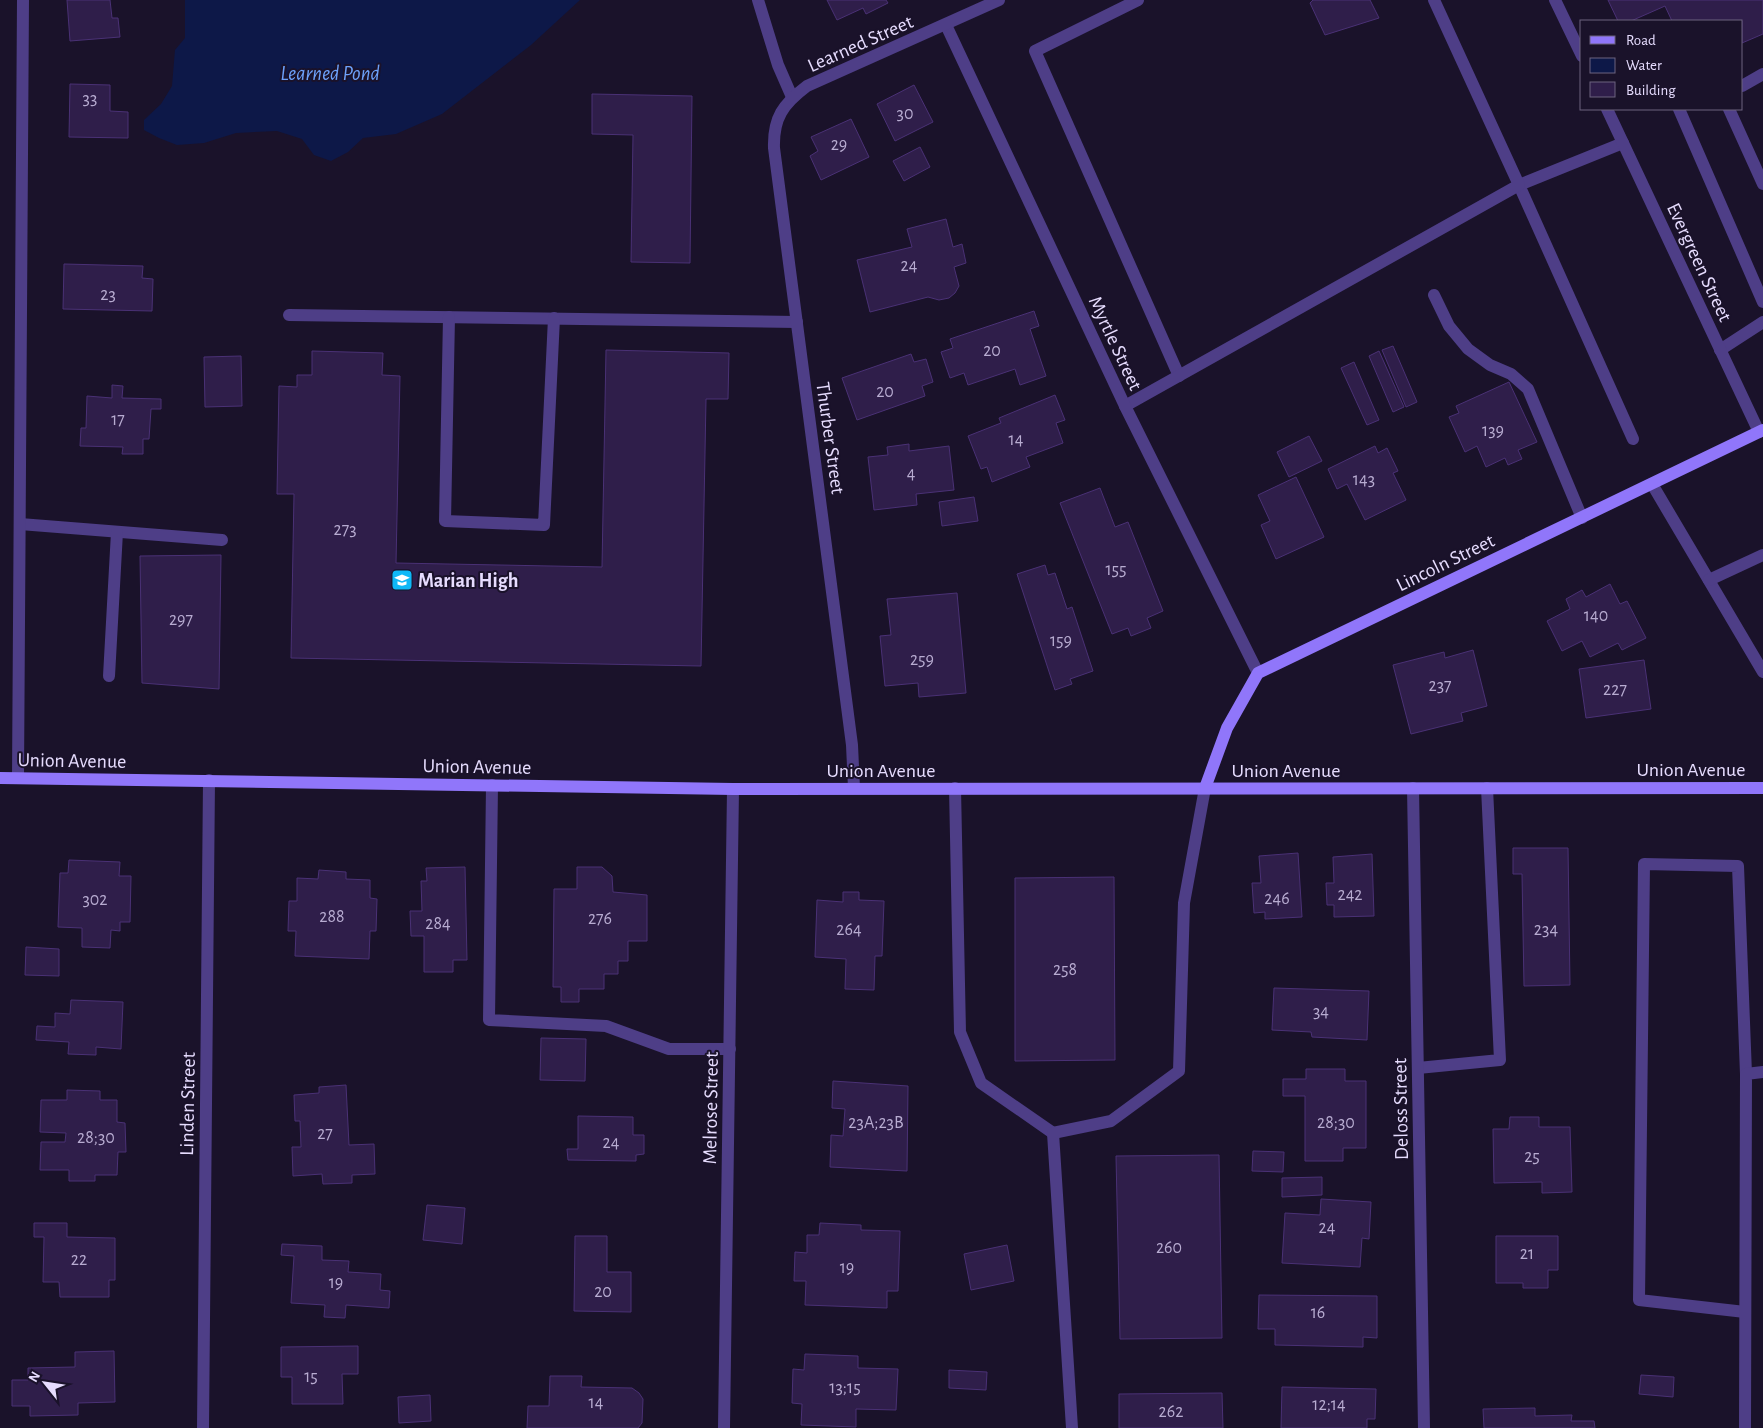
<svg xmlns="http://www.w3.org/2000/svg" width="1763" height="1428" font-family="'Alegreya Sans',sans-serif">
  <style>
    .water { fill: #0d1848 }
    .building { fill: #2f1e4a; stroke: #4a3175 }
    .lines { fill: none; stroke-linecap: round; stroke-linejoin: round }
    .lane { stroke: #4e3e87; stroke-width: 12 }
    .street { stroke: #4e3e87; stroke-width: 12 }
    .secondary { stroke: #9076fa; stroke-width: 12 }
    .labels { text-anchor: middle; stroke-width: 4; stroke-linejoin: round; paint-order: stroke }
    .number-label { font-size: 18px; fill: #b8acd1 }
    .street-label { font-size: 20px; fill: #e6dcfe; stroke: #1a122a }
    .poi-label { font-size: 20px; font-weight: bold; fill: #e6dcfe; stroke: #1a122a; text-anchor: start }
    .water-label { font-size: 21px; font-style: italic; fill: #6da1fa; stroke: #1a122a }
  </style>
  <rect width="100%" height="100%" fill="#1a122a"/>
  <path class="water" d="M185,0H580L531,45L442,114L396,134L363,138L348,152L331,161L314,155L302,139L277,131L236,133L204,143L177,145L159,138L144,130V120L161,104L172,86L175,50L185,38Z"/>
  <g class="building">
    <path d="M67,0H110L112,18H118L120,37L70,41Z"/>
    <path d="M827,0H886L888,3L866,14L863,8L837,20Z"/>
    <path d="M1313,0H1370L1379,18L1325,35L1310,3Z"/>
    <path d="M1608,0H1763V34L1742,43V21H1672L1665,6L1631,21H1618Z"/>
    <path d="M70,84L110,85V111L128,112V138L69,137Z"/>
    <path d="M914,85L933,122L895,141L877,104Z"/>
    <path d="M592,94L692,96L690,263L631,262L633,135L592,134Z"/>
    <path d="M851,119L869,157L821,180L810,156L818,151L811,137Z"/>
    <path d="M920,147L930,167L904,181L893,161Z"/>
    <path d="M946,219L953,247L962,244L966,263L954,267L959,286L955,293L949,298L939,300L928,297L870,312L857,260L912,247L907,229Z"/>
    <path d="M64,264L143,266L142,278L153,279L152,311L63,309Z"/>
    <path d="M1034,311L1039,326L1030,329L1046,376L1020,385L1015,369L968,385L964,373L950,378L941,352L953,348L950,339Z"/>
    <path d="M1393,346L1417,402L1406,407L1382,350Z"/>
    <path d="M606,350L729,353L728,399H706L701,666L291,658L294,494H277L279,386L297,387V375H312V351L383,353L382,375L400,376L396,563L602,567Z"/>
    <path d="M1379,351L1404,407L1393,412L1369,356Z"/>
    <path d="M911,354L914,362L926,359L933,382L922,386L925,396L857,420L842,378Z"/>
    <path d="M241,356L242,406L205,407L204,357Z"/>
    <path d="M1354,362L1379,420L1367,425L1341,368Z"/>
    <path d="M1509,382L1537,442L1518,450L1522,459L1508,465L1505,458L1486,467L1477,446L1465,452L1449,417L1459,413L1456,406Z"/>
    <path d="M112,385L123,386L122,398L161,399V409H151L149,439H143V454H122L123,447L80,446L81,428H86L87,396L112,398Z"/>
    <path d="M1055,395L1065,420L1056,423L1063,443L1026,457L1030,467L992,482L987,467L981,469L968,436L1001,423L999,418Z"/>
    <path d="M1309,436L1322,461L1289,477L1277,452Z"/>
    <path d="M909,444V451L949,446L954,490L916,494L917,505L874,510L868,457L888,455L887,447Z"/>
    <path d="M1375,446L1378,453L1387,448L1398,471L1393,473L1406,500L1365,520L1347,484L1337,489L1328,469Z"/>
    <path d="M1296,477L1324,537L1276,559L1261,525L1270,521L1258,495Z"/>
    <path d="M1100,488L1115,527L1128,522L1163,611L1147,618L1151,628L1131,636L1128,628L1112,634L1060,503Z"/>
    <path d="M974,497L978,521L942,526L939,502Z"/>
    <path d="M221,555L219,689L142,683L140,556Z"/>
    <path d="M1045,565L1048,575L1055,573L1067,609L1072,607L1093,671L1070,679L1072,684L1055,690L1017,574Z"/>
    <path d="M1610,584L1620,604L1627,601L1646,638L1622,650L1618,643L1590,657L1582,641L1562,651L1547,621L1570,609L1566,599L1582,590L1586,597Z"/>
    <path d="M957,593L966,693L919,697L918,683L885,686L880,636L891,635L887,599Z"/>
    <path d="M1473,650L1487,706L1461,713L1463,721L1411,734L1393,665L1444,652L1445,658Z"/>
    <path d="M1644,660L1651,709L1586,718L1579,669Z"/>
    <path d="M1513,848H1568L1570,985L1524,986L1522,874H1513Z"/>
    <path d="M1298,853L1302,917L1265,919V912L1254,913L1252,883H1261L1259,856Z"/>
    <path d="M1372,854L1374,916L1334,917V905H1327L1326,883H1334L1333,857Z"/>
    <path d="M69,860L120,862L119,876H131L130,922H120V931L111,930L110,948L82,947V928L58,927L60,873H68Z"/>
    <path d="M465,867L467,960H453V972H424V936H411L410,911H422L421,881H427L426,868Z"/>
    <path d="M577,867H602L612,876L613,892L647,895V941H628V961H618V974H604V989H579V1002H561V987H553L554,889H577Z"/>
    <path d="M319,870L346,872V879L370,880V898L377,899L376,931H370L369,959L295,956L296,931H288L289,901H297V878L318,879Z"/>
    <path d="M1114,877L1115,1060L1015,1061V878Z"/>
    <path d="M843,892H859V900L884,901L882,956H875L874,990L845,989L846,959L815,957L817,900L843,902Z"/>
    <path d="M26,947L59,949V976L25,975Z"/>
    <path d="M1274,988L1369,991L1367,1040L1312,1037L1311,1032L1272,1030Z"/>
    <path d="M71,1000L123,1002L121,1049L96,1047V1055L68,1054L69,1042L36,1040L37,1026L55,1027V1013L70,1014Z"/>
    <path d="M541,1038L586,1039L585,1081L540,1080Z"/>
    <path d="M1306,1069H1345V1081H1366V1148H1343V1161H1305V1096H1283V1079H1306Z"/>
    <path d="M833,1081L908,1086L907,1171L830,1167L831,1135L843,1136L845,1109L832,1108Z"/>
    <path d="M346,1085L349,1145L374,1144L375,1174L352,1175V1183L323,1184L322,1174L293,1176L292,1147H301L300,1121H295L294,1095L319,1093V1087Z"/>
    <path d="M67,1090L100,1091V1100H117V1122L125,1123L126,1152H118L117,1175H95V1181H69V1170H40L41,1142H65L66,1133L40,1132L41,1100H67Z"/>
    <path d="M578,1116L633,1117V1135H644V1154L636,1155V1161L568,1160L567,1149H578Z"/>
    <path d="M1510,1117H1539V1127H1570L1572,1192L1542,1193V1182L1494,1183L1493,1129H1509Z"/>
    <path d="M1253,1151L1284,1152L1283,1172L1252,1171Z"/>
    <path d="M1219,1155L1222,1338L1120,1339L1116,1156Z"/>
    <path d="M1322,1177V1195L1282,1197V1178Z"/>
    <path d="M1321,1199L1371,1202L1369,1239L1362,1238L1360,1267L1282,1263L1285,1213L1320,1215Z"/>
    <path d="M427,1205L465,1208L462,1244L423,1240Z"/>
    <path d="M34,1223H67V1237L115,1238V1280H109V1297H60L59,1282H43L44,1237H34Z"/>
    <path d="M820,1223L861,1225V1230L900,1231L898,1291H887V1308L805,1305L806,1281H794L795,1252L807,1253V1235H819Z"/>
    <path d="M575,1236H607V1272H631V1312L574,1311Z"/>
    <path d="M1496,1236H1558V1270H1548V1288H1523V1283H1496Z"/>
    <path d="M282,1244L322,1246V1260L349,1261L348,1272L381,1274L380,1290L390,1291L389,1308L346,1305L345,1318L324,1317L325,1305L291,1303L294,1256L281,1255Z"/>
    <path d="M1007,1245L1014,1281L971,1290L964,1254Z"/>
    <path d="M1259,1295L1377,1296V1338L1363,1337V1347L1275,1345V1329H1258Z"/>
    <path d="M358,1346V1374H342L343,1404H292V1377H281V1347Z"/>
    <path d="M114,1351L115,1402L78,1403V1415L30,1416V1406H12V1380H28V1368L75,1367V1352Z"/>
    <path d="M805,1354L858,1356V1368L898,1369L896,1410L856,1409V1427L801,1425L802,1404L792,1403L793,1369L804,1370Z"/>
    <path d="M949,1370L987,1372L986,1390L949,1388Z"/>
    <path d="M1641,1375L1674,1377L1673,1397L1639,1394Z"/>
    <path d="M550,1376H582L581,1387L632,1388L639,1393L643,1399L642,1423L638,1428H527L528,1406H549Z"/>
    <path d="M1282,1387L1376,1389L1375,1419H1367V1428H1281Z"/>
    <path d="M1222,1393L1223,1428H1119V1394Z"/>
    <path d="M430,1395L431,1421L399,1423L398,1397Z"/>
    <path d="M1535,1408V1416L1572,1415L1571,1421H1594L1595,1428H1484L1483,1409Z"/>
  </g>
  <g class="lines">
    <g class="lane">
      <path d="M758,0L778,65L792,97"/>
      <path d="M1138,0L1035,51L1179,376"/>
      <path d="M1742,86L1763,74"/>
      <path d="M1679,109L1763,302"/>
      <path d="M1729,109L1763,184"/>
      <path d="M1623,143L1519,185L1633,439"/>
      <path d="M1434,295L1449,326L1468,349L1490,365L1511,374L1528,389L1582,518"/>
      <path d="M289,315L797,322"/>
      <path d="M449,317L445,521L544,525L554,318"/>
      <path d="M1720,350L1763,322"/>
      <path d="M1125,406L1519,185L1434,0"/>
      <path d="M1652,484L1763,672"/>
      <path d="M20,524L222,540"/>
      <path d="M1709,580L1763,555"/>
      <path d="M109,676L117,532"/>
      <path d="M492,785L489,1020L606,1026L669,1049H730"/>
      <path d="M955,788L960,1032L981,1083L1053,1133"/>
      <path d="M1418,1068L1500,1060L1487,788"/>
      <path d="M1745,1312L1639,1300L1644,864L1738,866L1746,1074"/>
      <path d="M1072,1428L1053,1133L1111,1121L1179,1071L1184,903L1205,788"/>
      <path d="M1745,1428L1746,1074L1763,1072"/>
    </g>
    <g class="street">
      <path d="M1555,0L1582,56"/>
      <path d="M946,25L1125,406L1258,673"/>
      <path d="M1607,109L1759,432"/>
      <path d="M18,778L23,0"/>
      <path d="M854,788L852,745L774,148C773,118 783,104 807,86L999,0"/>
      <path d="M1413,788L1424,1428"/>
      <path d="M203,1428L209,780"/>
      <path d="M724,1428L733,789"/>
    </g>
    <g class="secondary">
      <path d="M0,778L733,789L1763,788"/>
      <path d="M1205,788L1227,728L1258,673L1763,430"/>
    </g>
  </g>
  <defs>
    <g id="school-square" transform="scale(1.125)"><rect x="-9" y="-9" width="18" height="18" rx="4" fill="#0fb8f7" stroke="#1a122a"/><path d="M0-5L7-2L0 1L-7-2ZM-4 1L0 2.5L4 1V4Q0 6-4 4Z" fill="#fff"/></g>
  </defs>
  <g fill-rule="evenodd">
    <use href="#school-square" x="402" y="580"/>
  </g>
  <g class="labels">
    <g class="number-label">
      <text x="90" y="104">33</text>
      <text x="905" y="119">30</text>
      <text x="839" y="150">29</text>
      <text x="909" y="271">24</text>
      <text x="108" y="300">23</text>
      <text x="992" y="356">20</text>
      <text x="885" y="397">20</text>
      <text x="118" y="425">17</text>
      <text x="1493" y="436">139</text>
      <text x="1016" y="445">14</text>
      <text x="911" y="479">4</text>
      <text x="1364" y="485">143</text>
      <text x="345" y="535">273</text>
      <text x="1116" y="575">155</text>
      <text x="1596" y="621">140</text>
      <text x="181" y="625">297</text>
      <text x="1061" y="646">159</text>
      <text x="922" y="665">259</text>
      <text x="1440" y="691">237</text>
      <text x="1615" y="695">227</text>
      <text x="1350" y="900">242</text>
      <text x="1277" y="904">246</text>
      <text x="95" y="905">302</text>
      <text x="332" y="922">288</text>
      <text x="600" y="924">276</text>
      <text x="438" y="929">284</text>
      <text x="849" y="935">264</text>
      <text x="1546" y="935">234</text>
      <text x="1065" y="975">258</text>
      <text x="1321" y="1017">34</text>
      <text x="876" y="1128">23A;23B</text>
      <text x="1336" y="1128">28;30</text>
      <text x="325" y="1139">27</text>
      <text x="96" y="1143">28;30</text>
      <text x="611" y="1148">24</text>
      <text x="1532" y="1162">25</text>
      <text x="1327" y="1233">24</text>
      <text x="1169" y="1253">260</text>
      <text x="1527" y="1259">21</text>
      <text x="79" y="1265">22</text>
      <text x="847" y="1273">19</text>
      <text x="336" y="1288">19</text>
      <text x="603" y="1297">20</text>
      <text x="1318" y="1318">16</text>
      <text x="311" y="1382">15</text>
      <text x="845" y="1393">13;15</text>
      <text x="596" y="1408">14</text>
      <text x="1329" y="1410">12;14</text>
      <text x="1171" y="1417">262</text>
    </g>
    <g class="street-label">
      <text transform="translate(860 43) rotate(-24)" y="7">Learned Street</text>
      <text transform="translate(1700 262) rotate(65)" y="7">Evergreen Street</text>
      <text transform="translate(1116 343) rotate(65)" y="7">Myrtle Street</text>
      <text transform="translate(831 438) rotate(82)" y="7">Thurber Street</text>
      <text transform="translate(1445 562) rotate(-26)" y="7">Lincoln Street</text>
      <text transform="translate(72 760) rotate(1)" y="7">Union Avenue</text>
      <text transform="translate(477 766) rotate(1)" y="7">Union Avenue</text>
      <text x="1691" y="776">Union Avenue</text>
      <text x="881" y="777">Union Avenue</text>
      <text x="1286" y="777">Union Avenue</text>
      <text transform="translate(187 1104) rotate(-89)" y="7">Linden Street</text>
      <text transform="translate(710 1108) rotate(-89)" y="7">Melrose Street</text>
      <text transform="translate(1400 1109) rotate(-91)" y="7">Deloss Street</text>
    </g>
    <g class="poi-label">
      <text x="418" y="587">Marian High</text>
    </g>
    <g class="water-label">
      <text x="330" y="80">Learned Pond</text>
    </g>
  </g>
  <rect x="1580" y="20" width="162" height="90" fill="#1a122a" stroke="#6c637f"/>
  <rect x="1590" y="36" width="25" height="8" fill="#9076fa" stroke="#6c637f"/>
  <text x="1626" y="45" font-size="15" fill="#e6dcfe">Road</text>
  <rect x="1590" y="58" width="25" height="15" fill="#0d1848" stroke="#6c637f"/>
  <text x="1626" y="70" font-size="15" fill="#e6dcfe">Water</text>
  <rect x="1590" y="82" width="25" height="15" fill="#2f1e4a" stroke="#6c637f"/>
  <text x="1626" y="95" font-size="15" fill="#e6dcfe">Building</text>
  <g transform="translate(45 1383) rotate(300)" stroke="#1a122a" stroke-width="4" paint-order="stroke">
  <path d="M0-4L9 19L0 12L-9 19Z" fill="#e6dcfe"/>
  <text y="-8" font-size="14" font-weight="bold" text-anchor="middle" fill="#e6dcfe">N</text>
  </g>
</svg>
